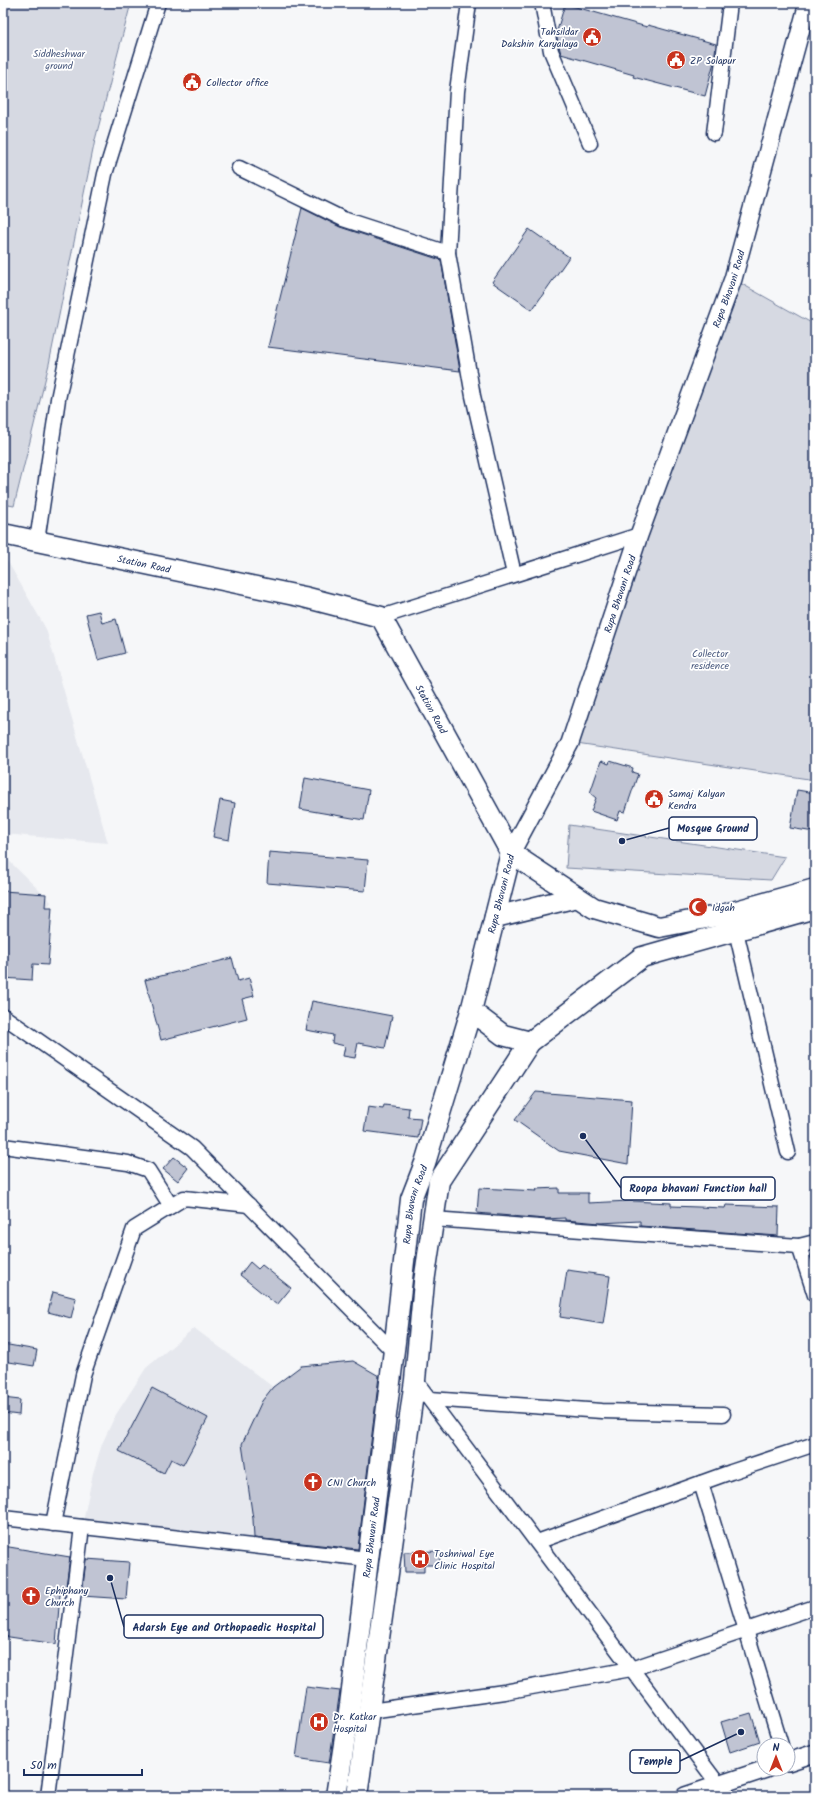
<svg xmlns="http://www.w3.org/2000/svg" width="818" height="1799" font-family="Kalam,sans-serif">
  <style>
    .built { fill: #e6e8ee }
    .green { fill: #d6d9e2; stroke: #7884a0 }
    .building { fill: #c0c4d3; stroke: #1b2f5e }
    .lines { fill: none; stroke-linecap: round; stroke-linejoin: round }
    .minor-casing { stroke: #1b2f5e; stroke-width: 17 }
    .tertiary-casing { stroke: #1b2f5e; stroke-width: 20 }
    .secondary-casing { stroke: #1b2f5e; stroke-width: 23 }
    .minor { stroke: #fff; stroke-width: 14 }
    .tertiary { stroke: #fff; stroke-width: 17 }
    .secondary { stroke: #fff; stroke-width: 20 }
    .labels { text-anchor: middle; stroke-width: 3.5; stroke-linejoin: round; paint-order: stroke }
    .poi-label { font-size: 10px; fill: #1b2f5e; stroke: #fff; text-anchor: start }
    .park-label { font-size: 10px; fill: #4a5a7f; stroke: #fff }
    .street-label { font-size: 10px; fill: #1b2f5e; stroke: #fff }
    .leader { fill: none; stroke: #1b2f5e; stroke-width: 1.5 }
    .callout-dot { fill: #1b2f5e; stroke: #fff; stroke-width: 1.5 }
    .callout { fill: #fff; stroke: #1b2f5e; stroke-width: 1.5 }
    .callout-label { font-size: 11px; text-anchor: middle; font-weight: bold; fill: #1b2f5e }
  </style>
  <rect width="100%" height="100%" fill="#f6f7f9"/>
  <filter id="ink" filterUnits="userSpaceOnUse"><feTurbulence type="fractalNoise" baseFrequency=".025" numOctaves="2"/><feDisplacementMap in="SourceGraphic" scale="8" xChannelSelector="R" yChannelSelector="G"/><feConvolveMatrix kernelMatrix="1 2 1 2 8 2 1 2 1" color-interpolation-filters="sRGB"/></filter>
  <g filter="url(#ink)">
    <g class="built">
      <path d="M3,561L8,562L46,629L108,843L3,834Z"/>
      <path d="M3,855L51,902L3,975Z"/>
      <path d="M194,1328L273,1387L242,1444L253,1519L254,1546L82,1527L93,1473L102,1444L115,1416L146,1368Z"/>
    </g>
    <g class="green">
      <path d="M3,3H131L95,140L49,364L14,506L3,504Z"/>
      <path d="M733,279L815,325V780L570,743Z"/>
      <path d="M569,825L785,857L771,880L566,868Z"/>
    </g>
    <g class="building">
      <path d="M565,4L647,27L648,25L716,44L714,62L705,96L633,77L634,75L561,54L556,34Z"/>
      <path d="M302,208L340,227L441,260L460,371L268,347Z"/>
      <path d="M529,229L569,257L532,310L492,282Z"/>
      <path d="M99,611L102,623L116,619L125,653L98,660L86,614Z"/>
      <path d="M601,761L609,764L610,761L633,768L632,772L638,774L625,812L620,811L617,820L591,811L596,798L590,793Z"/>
      <path d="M305,778L369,790L364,820L300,809Z"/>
      <path d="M797,790L815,793L814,832L790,828Z"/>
      <path d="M220,800L235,803L229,840L213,837Z"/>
      <path d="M269,852L368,860L365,891L267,883Z"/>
      <path d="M3,891L46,894L45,907H52L48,965L33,964L32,980L3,978Z"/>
      <path d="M232,958L238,981L249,978L254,996L242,999L247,1018L161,1040L145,980Z"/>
      <path d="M312,1001L392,1016L385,1048L358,1043L355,1058L343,1056L345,1046L332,1043L333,1035L306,1030Z"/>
      <path d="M536,1092L632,1100L628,1164L559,1151L515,1120Z"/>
      <path d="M384,1105L409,1108L408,1117L421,1118L418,1138L364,1131L368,1107L383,1109Z"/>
      <path d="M174,1157L188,1168L178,1181L163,1169Z"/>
      <path d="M479,1188L537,1191L536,1189L559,1188V1193H588V1203L630,1201L671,1203V1206L725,1208L726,1205L779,1207L778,1236L640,1226V1221L600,1223L565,1220V1218L545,1219L477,1213Z"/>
      <path d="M250,1262L258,1269L262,1265L291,1288L277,1305L240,1275Z"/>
      <path d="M567,1270L610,1276L603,1324L560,1317Z"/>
      <path d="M53,1292L76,1298L71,1318L48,1312Z"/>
      <path d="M3,1344L37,1350L34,1366L3,1361Z"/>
      <path d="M353,1361L379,1376L358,1549L254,1538L253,1519L242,1444L262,1401L273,1387L301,1366Z"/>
      <path d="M152,1388L208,1418L183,1465L171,1459L164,1473L119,1451Z"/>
      <path d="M3,1398L20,1400L19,1415L3,1413Z"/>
      <path d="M3,1546L70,1557L65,1594H60L56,1644L3,1636Z"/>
      <path d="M440,1551V1565H424V1572H405L404,1552Z"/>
      <path d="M86,1559L129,1562L126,1599L82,1596Z"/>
      <path d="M306,1687L340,1691L329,1763L296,1758Z"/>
      <path d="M751,1713L760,1742L730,1752L721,1722Z"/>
    </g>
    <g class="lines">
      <g class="minor-casing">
        <g id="minor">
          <path d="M469,3L457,91L448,253L473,396L514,574"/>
          <path d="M542,3L551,51L590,143"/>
          <path d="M714,133L730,3"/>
          <path d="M239,168L343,219L448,253"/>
          <path d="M37,541L58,399L105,174L158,3"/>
          <path d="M381,617L639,535"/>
          <path d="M736,931L788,1152"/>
          <path d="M3,1016L192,1148L394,1352"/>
          <path d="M3,1146L128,1163L148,1170L171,1206"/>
          <path d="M433,1219L799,1246L815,1242"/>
          <path d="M799,1246L815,1295"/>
          <path d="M415,1380L727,1796"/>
          <path d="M430,1399L602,1411L723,1414"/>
          <path d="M701,1483L781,1745"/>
          <path d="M3,1518L368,1559"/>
          <path d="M53,1524L83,1375L134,1229L184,1198L249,1205"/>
          <path d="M537,1542L731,1472L815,1444"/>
          <path d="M370,1711L504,1692L631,1669L815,1607"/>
          <path d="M48,1796L82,1527"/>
        </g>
      </g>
      <g class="tertiary-casing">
        <g id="tertiary">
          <path id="s1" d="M511,853L570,743L639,535L733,279L808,3"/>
          <path d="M788,1762L815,1753"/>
          <path d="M685,1796L766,1769"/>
        </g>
      </g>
      <g class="secondary-casing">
        <g id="secondary">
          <path id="s2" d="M3,534L304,597L381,617L511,853L594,908L659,927L722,915L815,889"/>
          <path d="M495,917L577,897"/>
          <path d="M471,1011L503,1035L530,1042"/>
          <path id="s3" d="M336,1796L350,1705L395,1342L411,1199L425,1163L471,1011L511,853"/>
          <path d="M357,1796L415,1380L424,1282L439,1181L530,1042L642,957L815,908"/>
        </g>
      </g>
      <use href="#minor" class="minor"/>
      <use href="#tertiary" class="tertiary"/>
      <use href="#secondary" class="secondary"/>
    </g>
  </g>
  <defs>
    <g id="civic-disc" transform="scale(1)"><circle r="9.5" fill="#c8321e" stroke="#fff"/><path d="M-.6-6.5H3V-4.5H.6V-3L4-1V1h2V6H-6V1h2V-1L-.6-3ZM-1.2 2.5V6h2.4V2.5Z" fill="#fff"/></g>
    <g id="mosque-disc" transform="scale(1)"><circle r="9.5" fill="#c8321e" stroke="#fff"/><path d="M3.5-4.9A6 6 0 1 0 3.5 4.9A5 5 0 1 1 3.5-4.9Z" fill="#fff"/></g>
    <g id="church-disc" transform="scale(1)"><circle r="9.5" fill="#c8321e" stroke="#fff"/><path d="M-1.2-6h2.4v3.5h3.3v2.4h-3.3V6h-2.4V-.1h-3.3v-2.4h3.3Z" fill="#fff"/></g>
    <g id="hospital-disc" transform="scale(1)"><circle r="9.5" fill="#c8321e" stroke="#fff"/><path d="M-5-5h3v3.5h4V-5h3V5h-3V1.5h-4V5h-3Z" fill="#fff"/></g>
  </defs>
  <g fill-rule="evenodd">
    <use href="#civic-disc" x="592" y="37"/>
    <use href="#civic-disc" x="676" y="60"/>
    <use href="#civic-disc" x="192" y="82"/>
    <use href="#civic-disc" x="654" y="799"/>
    <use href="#mosque-disc" x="698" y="907"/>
    <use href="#church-disc" x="313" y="1482"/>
    <use href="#hospital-disc" x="420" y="1559"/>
    <use href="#church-disc" x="31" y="1596"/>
    <use href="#hospital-disc" x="319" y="1722"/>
  </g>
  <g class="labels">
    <g class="poi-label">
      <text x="578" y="35" text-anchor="end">Tahsildar<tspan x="578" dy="12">Dakshin Karyalaya</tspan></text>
      <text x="690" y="64">ZP Solapur</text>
      <text x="206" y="86">Collector office</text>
      <text x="668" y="797">Samaj Kalyan<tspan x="668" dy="12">Kendra</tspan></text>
      <text x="712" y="911">Idgah</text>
      <text x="327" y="1486">CNI Church</text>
      <text x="434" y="1557">Toshniwal Eye<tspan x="434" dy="12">Clinic Hospital</tspan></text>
      <text x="45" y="1594">Ephiphany<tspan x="45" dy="12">Church</tspan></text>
      <text x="333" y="1720">Dr. Katkar<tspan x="333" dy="12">Hospital</tspan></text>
    </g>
    <g class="park-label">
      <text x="59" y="57">Siddheshwar<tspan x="59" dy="12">ground</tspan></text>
      <text x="710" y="657">Collector<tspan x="710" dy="12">residence</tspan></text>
    </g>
    <g class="street-label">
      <text dy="4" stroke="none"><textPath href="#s1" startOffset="606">Rupa Bhavani Road</textPath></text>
      <text dy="4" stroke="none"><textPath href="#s2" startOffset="144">Station Road</textPath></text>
      <text dy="4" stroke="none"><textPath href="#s1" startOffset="282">Rupa Bhavani Road</textPath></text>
      <text dy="4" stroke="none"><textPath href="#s2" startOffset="492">Station Road</textPath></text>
      <text dy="4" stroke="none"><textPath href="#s3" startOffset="920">Rupa Bhavani Road</textPath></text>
      <text dy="4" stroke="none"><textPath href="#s3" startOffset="597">Rupa Bhavani Road</textPath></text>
      <text dy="4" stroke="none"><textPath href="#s3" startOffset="261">Rupa Bhavani Road</textPath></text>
    </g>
  </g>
  <path class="leader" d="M622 841L669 828M583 1136L621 1188M110 1578L124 1627M741 1732L680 1761"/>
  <g class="callout-dot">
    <circle cx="622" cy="841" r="4"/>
    <circle cx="583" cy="1136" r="4"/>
    <circle cx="110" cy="1578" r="4"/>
    <circle cx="741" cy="1732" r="4"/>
  </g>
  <g class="callout">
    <rect x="669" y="817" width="88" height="23" rx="4"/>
    <rect x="621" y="1177" width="154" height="23" rx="4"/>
    <rect x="124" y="1615" width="199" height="23" rx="4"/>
    <rect x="630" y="1750" width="50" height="23" rx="4"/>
  </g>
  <g class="callout-label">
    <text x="713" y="832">Mosque Ground</text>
    <text x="698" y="1192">Roopa bhavani Function hall</text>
    <text x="224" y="1631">Adarsh Eye and Orthopaedic Hospital</text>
    <text x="655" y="1765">Temple</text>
  </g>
  <rect width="818" height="1799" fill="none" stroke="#fff" stroke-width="16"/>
  <rect x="8" y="8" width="802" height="1783" fill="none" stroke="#1b2f5e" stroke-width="1.5" filter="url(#ink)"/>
  <g transform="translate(776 1757)"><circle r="19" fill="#ffffff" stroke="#a4acbf"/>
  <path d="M0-3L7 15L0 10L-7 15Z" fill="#c8321e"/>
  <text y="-6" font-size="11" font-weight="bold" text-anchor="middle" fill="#1b2f5e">N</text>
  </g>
  <path d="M24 1769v6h118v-6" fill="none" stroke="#1b2f5e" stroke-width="2"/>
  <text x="30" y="1769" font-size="12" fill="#1b2f5e" stroke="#ffffff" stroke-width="3" paint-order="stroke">50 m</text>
</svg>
